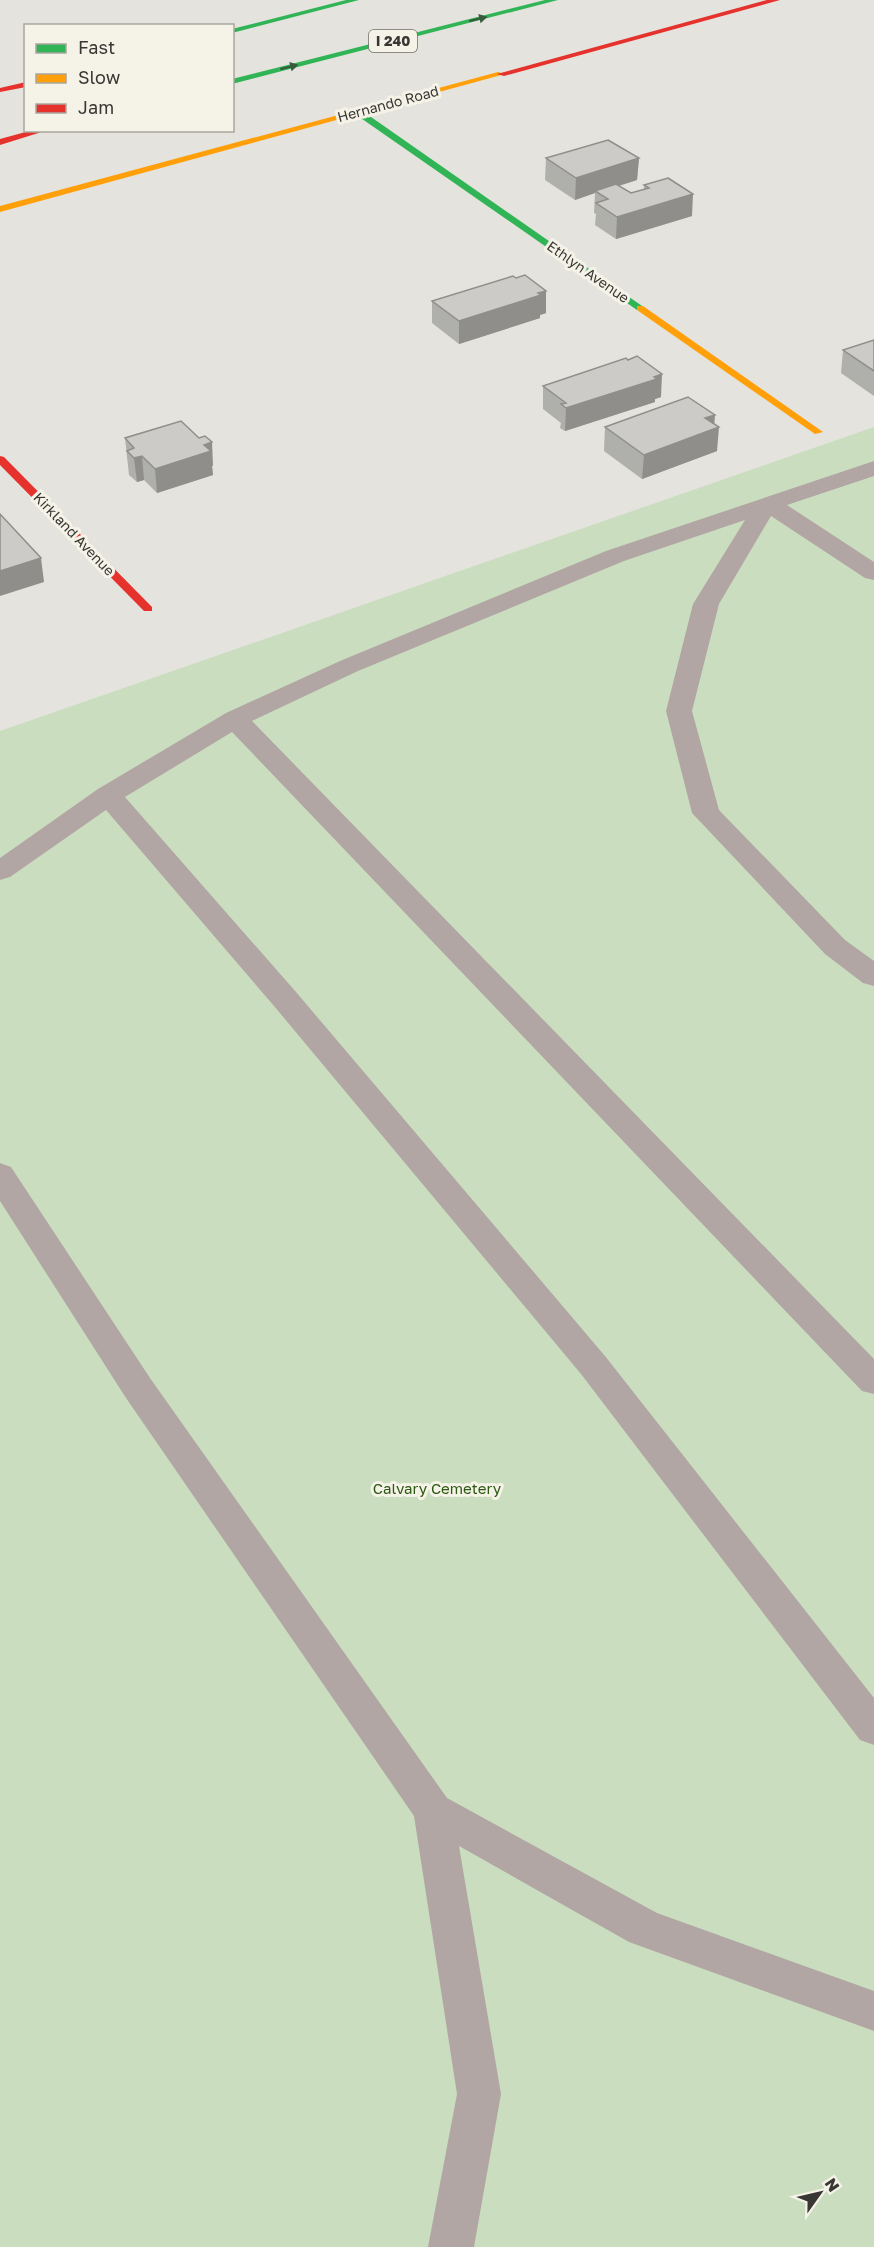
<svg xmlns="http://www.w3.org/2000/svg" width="874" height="2247" font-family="'Golos Text',sans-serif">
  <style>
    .green { fill: #cadebf }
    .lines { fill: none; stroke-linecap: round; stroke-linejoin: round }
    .lane { fill: #b2a6a5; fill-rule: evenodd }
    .fast { fill: #30b455; fill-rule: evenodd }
    .slow { fill: #ff9f0a; fill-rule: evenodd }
    .jam { fill: #e5322d; fill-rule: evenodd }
    .wall { fill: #afafab }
    .shaded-wall { fill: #8f8e8b }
    .building { fill: #cccbc7; stroke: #8f8e8b; stroke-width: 1.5 }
    .oneway { fill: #365c3d }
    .labels { text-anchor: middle; stroke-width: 6; stroke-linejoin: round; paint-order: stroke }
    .shield { fill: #f5f2e7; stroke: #716f69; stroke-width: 1.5 }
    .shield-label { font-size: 14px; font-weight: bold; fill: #383733 }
    .far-street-label { font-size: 14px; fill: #383733; stroke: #f5f2e7 }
    .park-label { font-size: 15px; fill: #2b5911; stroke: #f5f2e7 }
  </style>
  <rect width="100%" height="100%" fill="#e4e3de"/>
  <path class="green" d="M874,427V2247H0V731Z"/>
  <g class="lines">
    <g class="lane">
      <path d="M874,461V476L787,505L874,562V580L865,578L771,516L719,604L692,711L719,810L845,940L874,961V986L863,983L825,954L692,813L666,711L693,604L745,520L624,561L358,671L252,721L874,1359V1394L862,1391L232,732L125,797L296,992L605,1356L874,1698V1745L860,1740L581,1374L274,1006L106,810L10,877L0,880V858L98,789L226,713L340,661L606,551Z"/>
      <path d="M0,1163L11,1167L150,1378L447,1798L657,1913L874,1991V2031L629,1942L459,1846L501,2094L474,2247H428L457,2094L414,1816L126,1398L0,1201Z"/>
    </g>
    <g class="fast">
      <path d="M346,0H359L232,33V29Z"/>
      <path d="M545,0H558L232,84V79Z"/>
      <path d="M355,110H361L645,308L637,310L355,114Z"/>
    </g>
    <g class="slow">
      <path d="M498,72L505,74L0,212V206Z"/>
      <path d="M637,306H643L823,432L815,434L637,310Z"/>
    </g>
    <g class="jam">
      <path d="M767,0H780L504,76L497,74Z"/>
      <path d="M26,82V87L0,92V88Z"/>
      <path d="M33,130H48L0,145V139Z"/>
      <path d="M0,456L4,457L152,607V611H144L0,465Z"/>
    </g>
  </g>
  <g class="wall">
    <path d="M546,158H639L637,180L619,186L631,193L644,189V185L692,216L616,239L595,225L596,214L594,213L595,193L575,200L545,180Z"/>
    <path d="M546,291V313L540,315V318L459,344L432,323V301Z"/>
    <path d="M874,340V396L841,373L843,350Z"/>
    <path d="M543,386L661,397L655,399V402L565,431L560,428L561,423L543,409Z"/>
    <path d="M714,424L717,451L642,479L604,451L605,427Z"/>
    <path d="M125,438L213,466H212L213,475L157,493L144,480L137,482L129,475Z"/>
  </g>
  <g class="shaded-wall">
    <path d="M639,158L637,180L598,192L595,191V193L575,200L576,178Z"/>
    <path d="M693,194L692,216L616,239L617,217Z"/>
    <path d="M546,291V313L540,315V318L459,344V321Z"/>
    <path d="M662,374L661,397L655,399V402L565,431L566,408Z"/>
    <path d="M715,415L714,429L719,427L717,451L642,479L644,455L705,418Z"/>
    <path d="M212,442L213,466H212L213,475L157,493L155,469L204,445Z"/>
    <path d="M142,456L144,480L137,482L134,458Z"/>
    <path d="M41,558L44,582L0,596V571Z"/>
  </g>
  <g class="building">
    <path d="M608,140L639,158L576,178L546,158Z"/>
    <path d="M668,178L693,194L617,217L596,203L608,199L595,191L616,184L631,193L649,188L644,185Z"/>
    <path d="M525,275L546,291L538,293L541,295L459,321L432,301L513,276L516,278Z"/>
    <path d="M874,340V371L843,350Z"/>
    <path d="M637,356L662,374L654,377L657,379L566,408L561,404L566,403L543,386L626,358L628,360Z"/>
    <path d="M688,397L715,415L705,418L719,427L644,455L605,427Z"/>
    <path d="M181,421L199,438L205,436L212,442L204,445L211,451L155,469L142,456L134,458L127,451L134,448L125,438Z"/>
    <path d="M0,514L41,558L0,571Z"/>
  </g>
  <defs><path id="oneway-solid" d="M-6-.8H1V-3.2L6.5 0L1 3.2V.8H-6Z" transform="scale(1.5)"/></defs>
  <g class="oneway">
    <use href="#oneway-solid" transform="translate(478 19) rotate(-14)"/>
    <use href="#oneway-solid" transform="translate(289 67) rotate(-14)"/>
  </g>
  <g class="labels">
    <rect class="shield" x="369" y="30" width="48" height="22" rx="4.5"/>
    <g class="shield-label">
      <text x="393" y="46">I 240</text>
    </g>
    <g class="far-street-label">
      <text transform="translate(388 104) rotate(-15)" y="5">Hernando Road</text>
      <text transform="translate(588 272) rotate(35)" y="5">Ethlyn Avenue</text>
      <text transform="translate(74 534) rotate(46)" y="5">Kirkland Avenue</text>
    </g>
    <g class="park-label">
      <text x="437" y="1494">Calvary Cemetery</text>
    </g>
  </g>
  <rect x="24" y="24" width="210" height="108" fill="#f5f2e7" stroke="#a9a79f" stroke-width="1.5"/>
  <rect x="36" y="44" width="30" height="9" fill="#30b455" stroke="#a9a79f" stroke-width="1.5"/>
  <text x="78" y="54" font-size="18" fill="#383733">Fast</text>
  <rect x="36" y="74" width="30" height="9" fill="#ff9f0a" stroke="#a9a79f" stroke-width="1.5"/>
  <text x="78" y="84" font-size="18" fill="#383733">Slow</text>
  <rect x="36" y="104" width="30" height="9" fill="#e5322d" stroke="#a9a79f" stroke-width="1.5"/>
  <text x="78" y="114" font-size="18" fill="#383733">Jam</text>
  <g transform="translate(820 2193) rotate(56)" stroke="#f5f2e7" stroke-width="4.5" paint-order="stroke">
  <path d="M0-4.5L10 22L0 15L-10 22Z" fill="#383733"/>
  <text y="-9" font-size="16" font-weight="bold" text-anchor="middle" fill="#383733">N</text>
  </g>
</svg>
